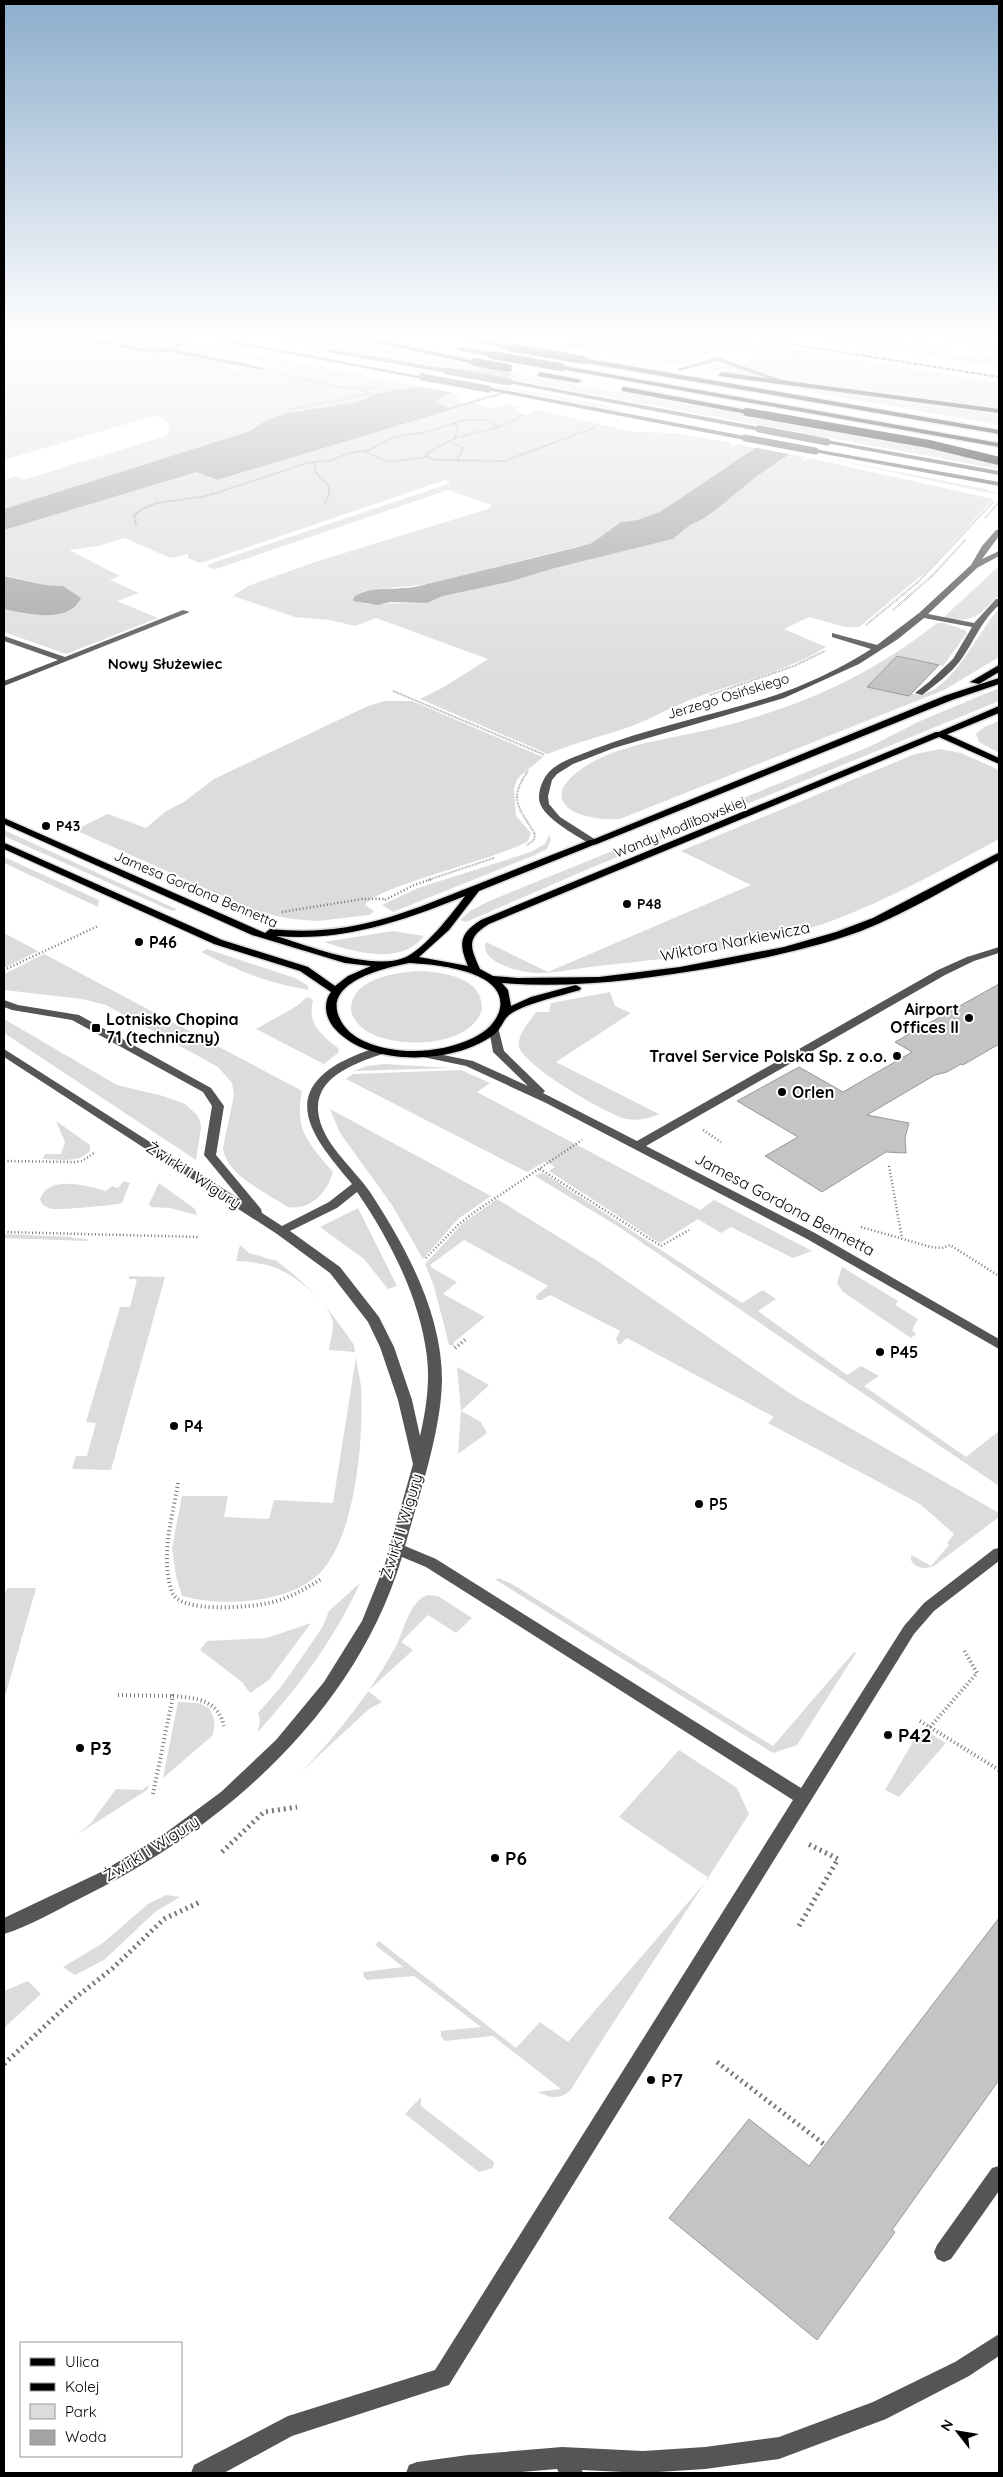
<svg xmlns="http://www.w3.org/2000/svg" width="1003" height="2477" font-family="Quicksand,sans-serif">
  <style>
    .green { fill: #dcdcdc }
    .water { fill: #a3a3a3 }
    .pier { fill: #fff }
    .building { fill: #c4c4c4; stroke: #999 }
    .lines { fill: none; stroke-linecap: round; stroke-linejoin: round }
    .major-casing { stroke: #dbdbdb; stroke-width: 3 }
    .highway-casing { stroke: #dbdbdb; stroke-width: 3 }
    .path-far3 { stroke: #777; stroke-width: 2; stroke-dasharray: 0.5 1; stroke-linecap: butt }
    .path-far2 { stroke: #777; stroke-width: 2.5; stroke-dasharray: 1 2.5; stroke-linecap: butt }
    .path-far1 { stroke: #777; stroke-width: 4; stroke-dasharray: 1 3; stroke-linecap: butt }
    .path { stroke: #777; stroke-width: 5; stroke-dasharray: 2 4; stroke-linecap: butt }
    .minor { fill: #555; fill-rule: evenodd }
    .major { fill: #000; fill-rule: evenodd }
    .highway { fill: #000; fill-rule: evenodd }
    .rail { stroke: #000; stroke-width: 2; stroke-dasharray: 4 1 0.5 1; stroke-linecap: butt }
    .highway-bridge-casing { stroke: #dbdbdb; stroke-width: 9; stroke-linecap: butt }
    .minor-bridge { stroke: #555; stroke-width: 7 }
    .highway-bridge { stroke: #000; stroke-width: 8 }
    .poi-dot { fill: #000; stroke: #fff; stroke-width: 2 }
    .labels { text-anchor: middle; stroke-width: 4; stroke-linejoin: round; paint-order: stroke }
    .far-street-label { font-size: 14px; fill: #000; stroke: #fff }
    .far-poi-label { font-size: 14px; font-weight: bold; fill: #000; stroke: #fff; text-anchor: start }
    .far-neighbourhood-label { font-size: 15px; font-weight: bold; fill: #000; stroke: #fff }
    .street-label { font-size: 16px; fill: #000; stroke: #fff }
    .poi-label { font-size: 16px; font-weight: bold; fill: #000; stroke: #fff; text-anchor: start }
    .near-poi-label { font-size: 19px; font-weight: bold; fill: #000; stroke: #fff; text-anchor: start }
  </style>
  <rect width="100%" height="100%" fill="#fff"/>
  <g class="green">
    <path d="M4,339H97L91,341L145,353L163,351L230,364L233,366L230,370L238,371L247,368L268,370L278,364L202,350L196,352L185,349L199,344L420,386C398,388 378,397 357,402C320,409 282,408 250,431L4,509V480L16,476L23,480L168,435C171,422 166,417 153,416L4,460Z"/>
    <path d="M97,339H173L176,341L152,349Z"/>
    <path d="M261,339H343L483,368L470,372Z"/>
    <path d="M614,339H733L999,383V408L776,377L738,364L765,357L761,356L767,354L753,349L734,353L722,350L691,357L699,361L676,364L609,355L615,351C608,350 600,352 592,351L618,342Z"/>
    <path d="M825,339C843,339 861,338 879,339C906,341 976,368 997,353L982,348L927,339H999V364Z"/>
    <path d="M304,351L438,374L435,375Z"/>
    <path d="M705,363L719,368L732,365L762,377L689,367Z"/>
    <path d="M517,374L939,450L999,465V469L504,378Z"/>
    <path d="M760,383L999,415V425Z"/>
    <path d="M500,386L604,405L626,412L496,387Z"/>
    <path d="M454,393L461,394L457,400L464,403L448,408L435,400Z"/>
    <path d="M474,403L491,408L504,404L519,407L515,411L526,415L538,410L634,432L673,433L733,443L730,446L732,447L737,444L755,448L660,512L637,520L621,522L592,543L427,584C405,588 383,586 362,592L366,604L427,603L443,596L509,582L555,568L673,539L690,525L703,519L722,505L757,476L791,454L806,457L802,460L805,461L809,458L993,499L928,570L859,627H845L809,617L784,629L826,647C786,672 738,682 695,698C673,706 653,718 632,726C604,736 576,742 548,754L420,699L444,687L488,659L376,618L355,626L330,620L295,617L233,596L248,586L318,561L488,509L492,505L448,490L219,568L214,569L207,567L209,564L451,483L445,480L204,562L199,563L188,558V554L170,558L125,538L98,546L69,550L120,576L110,580L139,593L117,601L158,618L66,654L4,632V609C36,616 49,620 79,603L63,586L45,585L4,575V530L197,472L217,480Z"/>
    <path d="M812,455L985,489L999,494L985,492Z"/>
    <path d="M999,566V595C979,615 973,625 944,617Z"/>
    <path d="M999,609V657L944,690L620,819C574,822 532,799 589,764C626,742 679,738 720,727C802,706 870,676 937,623H944L965,630L967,633L943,666L897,656L867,687L909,696L912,694C949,701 977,631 999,609Z"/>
    <path d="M999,688V701L593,867L466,922L460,920L470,911L489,901L871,746L920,721Z"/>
    <path d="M385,701H412L543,757L518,778L514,788L516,816L531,833L528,841C498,859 377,886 365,905L374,911L369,915L318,921L292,919L258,912L75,830L108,814L146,828L166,811L184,802L214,779L368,706Z"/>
    <path d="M999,721V753L979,742L976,734L984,727Z"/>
    <path d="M940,749L961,753L999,770V839C944,869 888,900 829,922C800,932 771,940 741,946C694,956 646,961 598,966C578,968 558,973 538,973C523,973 478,963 486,942L548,972L751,885L681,851L915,754Z"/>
    <path d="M4,830L176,909V910L172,911L4,836Z"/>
    <path d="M549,835L551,840L547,849L535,855L393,912L382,905L418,888L531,852L545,844Z"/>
    <path d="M4,857L99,900L98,907L4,863Z"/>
    <path d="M393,931L424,936C401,966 354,952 324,942Z"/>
    <path d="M4,933L38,951L4,968Z"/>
    <path d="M207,949L295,978L307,985L309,990C265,983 240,971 201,952Z"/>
    <path d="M44,954L302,1091C294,1130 309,1144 333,1172C327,1192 311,1211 288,1207C267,1193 226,1175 223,1148L234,1095L232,1083L218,1067L106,1005L82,999L4,990V974Z"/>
    <path d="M422,971C447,973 482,978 482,1009C471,1048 397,1049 368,1032C360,1027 351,1018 351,1008C353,977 398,972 422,971Z"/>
    <path d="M610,992L615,1006L631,1013L556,1062L659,1114C648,1119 638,1121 626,1119C606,1114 522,1065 519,1046C517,1035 530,1021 536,1012H549L551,1003Z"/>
    <path d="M307,997L313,1000C307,1024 320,1034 338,1048L339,1052L324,1064L256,1029L297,1006Z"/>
    <path d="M4,1019L117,1085L163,1096L185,1104L197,1115L200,1121L201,1128L196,1160L4,1033Z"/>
    <path d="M385,1064L451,1068L353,1071L367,1066Z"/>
    <path d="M461,1070L490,1083L477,1092L700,1210L714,1200L812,1251L793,1258L731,1227L721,1233L698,1219L660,1243L549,1171L555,1167L546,1161L527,1172L346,1079L353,1074Z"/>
    <path d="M330,1109L491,1196L458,1219L423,1259L392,1205L340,1133Z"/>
    <path d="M56,1121L90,1145V1151C78,1164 59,1159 43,1159L45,1154H61L65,1142Z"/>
    <path d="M540,1173L545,1174L742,1303L763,1290L776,1299L758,1311L847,1375L861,1366L879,1376L864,1386L966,1457L999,1431V1486L619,1227L535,1176Z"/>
    <path d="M124,1181L130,1183L122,1203C119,1205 58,1210 52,1209C48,1208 45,1206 42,1204L40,1199C49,1174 88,1186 106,1191L112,1186L118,1188Z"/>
    <path d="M159,1183L195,1209L197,1215L170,1208L151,1207L149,1204Z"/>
    <path d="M497,1199L599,1262L794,1396L999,1513V1517L934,1566C925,1569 915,1569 911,1560V1555L931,1566L949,1545L947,1543L954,1534L920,1504L768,1423L774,1417L627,1338L619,1345L616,1339L620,1331L550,1295L542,1300H537L536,1296L548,1286L464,1240L430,1265L432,1268L457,1282L443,1294L485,1317L454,1342V1346L449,1345L434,1286L425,1264L462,1224Z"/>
    <path d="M358,1208L397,1286L388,1289L364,1259L320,1227Z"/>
    <path d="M4,1234L72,1237V1238L88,1239L87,1241L4,1238Z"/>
    <path d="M240,1245L250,1254C262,1255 267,1260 275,1260C309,1284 331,1311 354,1345L355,1352L329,1350C330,1342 333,1332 333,1324C332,1313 322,1302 315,1295C290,1271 271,1262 236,1261Z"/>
    <path d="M842,1267L898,1301L895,1305L918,1319L912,1330L916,1334L911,1338L843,1292L837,1283Z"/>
    <path d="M129,1276L165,1277L111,1470L72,1469L76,1456H87L96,1423L86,1422L120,1307H130L137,1279H129Z"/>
    <path d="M356,1357C357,1367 360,1377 361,1387C364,1436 356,1536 320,1573C289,1604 222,1607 182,1596L176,1576L172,1548L182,1496H228L224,1517L269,1519L274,1500L333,1503Z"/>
    <path d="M457,1367L489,1385L461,1411L481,1422L487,1433L458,1454L461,1411Z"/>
    <path d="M498,1578L512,1584L773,1746L854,1652L856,1653L797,1745L773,1753L496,1580Z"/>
    <path d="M360,1583C334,1640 299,1686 258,1732L260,1720L258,1713L281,1687L309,1647L323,1626L329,1611Z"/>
    <path d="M7,1588H36L4,1700V1596Z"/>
    <path d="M428,1595L438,1596L472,1618L456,1633L428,1615L401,1642L413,1650L368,1691L382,1702L369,1709L302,1771C338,1734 370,1693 395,1648C404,1632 409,1600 428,1595Z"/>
    <path d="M311,1623L269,1680L250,1693L242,1682L200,1650L207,1641L267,1638Z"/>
    <path d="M178,1702L198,1703L209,1708C215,1719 216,1724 212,1736L163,1778Z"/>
    <path d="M921,1728L946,1743L899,1797L885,1790Z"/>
    <path d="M679,1750L737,1788L749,1814C690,1907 628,1998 570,2091C558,2100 551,2098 537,2092L561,2089L493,2036L445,2041L441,2037V2031L481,2027L414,1976L367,1980L364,1977L363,1972L403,1967L375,1945L379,1941L516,2048L540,2022L568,2042L709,1878L619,1817Z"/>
    <path d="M149,1785L147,1790L78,1834L91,1823L116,1789L142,1790Z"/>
    <path d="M166,1895L180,1897L155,1912L104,1960L75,1975L63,1967L103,1943L148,1904Z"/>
    <path d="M28,1981L41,1994L4,2028V1991Z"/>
    <path d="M421,2097V2106L494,2162L493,2168L479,2172L405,2114Z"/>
  </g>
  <g class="water">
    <path d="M583,339H614L619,342L443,396L436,401L448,408L506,391L510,392L217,480L197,472L4,530V509L250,431L268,419L287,413L356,402L379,393L420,386Z"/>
    <path d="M782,430L817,436L757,476L722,505L703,519L690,525L673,539L555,568L509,582L443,596L427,603L390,602L378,605L353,601L354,597C371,586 385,590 404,588C412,588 420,586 427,584L578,547L592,543L621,522L637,520L660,512Z"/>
    <path d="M4,576L45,585L63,586L81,598C69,624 26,614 4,609Z"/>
  </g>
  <g class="pier">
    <path d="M553,344L597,352L522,375L478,367Z"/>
    <path d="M464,371L509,379L460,394L412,385Z"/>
    <path d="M779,429L820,437L794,455L752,447Z"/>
  </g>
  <g class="building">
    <path d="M897,656L939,665L909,696L867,687Z"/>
    <path d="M999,984V1044L963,1065L961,1064L947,1072L935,1075L867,1115L909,1123L905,1138L906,1153L886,1152L822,1192L765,1156L798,1137L737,1101L799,1067L843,1092L912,1052L895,1042Z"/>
    <path d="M999,1918V2080L892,2230L895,2232L817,2340L669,2218L749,2119L809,2166Z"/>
  </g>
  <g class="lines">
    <g class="major-casing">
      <path id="major" d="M936,732H942L999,758V764L939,737L489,924C466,938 470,947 480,969L493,976L518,978L599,977L680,967L784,947L836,932L873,918L996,854L999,853V860C954,884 909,912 861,931C814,948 765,958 717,967C646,979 574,989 502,983L508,990L511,1006L531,997L572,986L576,985L581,988L580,990C564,995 519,1005 508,1016C502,1022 501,1030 492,1036C453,1064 370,1067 336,1030C326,1020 322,1004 331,992L300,971L214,944L4,849V843L7,844L222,940L308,967L335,986L348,976L371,966L345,963L252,935L4,824V818L265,933L270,929C350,937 400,915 473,886C512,871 551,855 590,840H596V844L479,891L449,930L419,957L468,966C458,943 460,933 481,920ZM465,896C452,914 425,948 406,957C374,972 309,946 276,936C343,942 403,921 465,896ZM409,963C435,964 512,971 499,1012C494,1025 485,1032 473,1038C442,1053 398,1056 366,1042C354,1037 344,1029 339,1017C324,982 384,968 409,963Z"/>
    </g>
    <g class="highway-casing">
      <g id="highway">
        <path d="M360,339H375L479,362L475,364Z"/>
        <path d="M465,339H480L512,347L509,349Z"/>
        <path d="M460,347L492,353L496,355L492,357L458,350Z"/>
        <path d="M583,358L999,430V434L580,362Z"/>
        <path d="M558,365L999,443V447L561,369Z"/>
        <path d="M540,372L578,379L582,381L578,383L537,376Z"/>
        <path d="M721,372L999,409V413L718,376Z"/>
        <path d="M625,387L747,410L751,412L747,414L622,391V387Z"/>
        <path d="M999,665V672L979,684L970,682Z"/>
        <path d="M999,678V684L952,700L597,844L593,845L587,842L944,696Z"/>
        <path d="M999,706V713L943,736L939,737L934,734Z"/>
      </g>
    </g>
    <g class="path-far3">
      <path d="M646,339L658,341"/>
      <path d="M823,339L999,365"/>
      <path d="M891,339L951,347"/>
      <path d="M725,341L788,355L812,367"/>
      <path d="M618,346L709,341"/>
      <path d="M279,373L338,387L374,388"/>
      <path d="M288,410L370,394L359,389"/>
      <path d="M454,423L458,426L455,438L426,454L427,457L437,460L504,461L594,428"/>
      <path d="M455,438L499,427L524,415"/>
      <path d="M450,441L463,448L457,461"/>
      <path d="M364,451L388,462L427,457"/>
      <path d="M314,462L317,474L329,486V494L325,503"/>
      <path d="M985,518L999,502"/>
      <path d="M136,525L134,516L142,509L157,503L207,496L307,463L332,460L346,454L369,450L394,437L427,432L464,420H485L499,427"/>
      <path d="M893,610L933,575L966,539"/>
      <path d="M866,625L918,582L994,501"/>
      <path d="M393,691L545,755"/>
      <path d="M710,695L794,666L825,651"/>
      <path d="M527,845L534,840L535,834C520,809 507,800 528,771"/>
      <path d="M428,880L494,858"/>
    </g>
    <g class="path-far2">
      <path d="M385,900L414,885L432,879"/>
      <path d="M282,912L362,899H386"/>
      <path d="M4,970L98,926"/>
      <path d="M703,1130L721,1142"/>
      <path d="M4,1161L74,1162L82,1161L94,1153"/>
      <path d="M889,1166L902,1238"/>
      <path d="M540,1169L661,1246L689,1230"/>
      <path d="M861,1227L931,1247L942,1248L950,1245L999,1276"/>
      <path d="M4,1232L200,1237"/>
      <path d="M426,1258L459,1224L476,1211L582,1140"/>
    </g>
    <g class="path-far1">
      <path d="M455,1348L466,1339"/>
      <path d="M178,1483C172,1519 160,1557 172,1592C179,1614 251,1607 269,1603C288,1599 305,1589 321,1579"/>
      <path d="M118,1695L173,1696"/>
      <path d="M920,1721L999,1770"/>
      <path d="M930,1727L977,1673L964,1650"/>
      <path d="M153,1794L173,1696C197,1698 218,1700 224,1726"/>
    </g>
    <g class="path">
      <path d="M222,1852L264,1812L297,1807"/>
      <path d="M799,1926L838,1859L808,1844"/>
      <path d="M717,2062L825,2145"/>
      <path d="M4,2064L75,1998L113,1968L164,1919L200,1902"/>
    </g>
    <g class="minor">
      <path d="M188,339H196L175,349L265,368L262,370L169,352L149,353L95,342L98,340L149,349L168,348Z"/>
      <path d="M210,339H224L425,377L422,379Z"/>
      <path d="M328,349L447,369L450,371L447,373L326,352Z"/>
      <path d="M717,357L789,382L790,383L785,384L717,361L680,371L677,369Z"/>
      <path d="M509,380L759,427L762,429L759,431L507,383Z"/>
      <path d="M488,387L745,436L748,438L745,440L486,390Z"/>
      <path d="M827,440L999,471V475L825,443V441Z"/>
      <path d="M815,449L999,482V486L813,452V450Z"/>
      <path d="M996,530H999V536L982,559L999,551V556L977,568L928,614L974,623L996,599H999V605C979,624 976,639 960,661C950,674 935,685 922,695L915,693L929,682L953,659L972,627L924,618L898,639L859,664L784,698L614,748L573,764L557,774L552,780L548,796L549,804L560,817L596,840V844H590C576,835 538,816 539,797C539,788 544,776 551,770C562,760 578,756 592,750C651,727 715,715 776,695C806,685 845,666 871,649L832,637V633L877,645L919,613L971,565L982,546Z"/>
      <path d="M183,610L190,612L4,686V681L58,660L4,641V636L65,657Z"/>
      <path d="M999,947V953L974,961L945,975L646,1146L815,1233L999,1339V1349L807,1239L546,1103L466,1066L423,1057L417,1054L423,1051L473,1061L528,1086L493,1052L489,1029L490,1027H498L504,1051L543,1089L545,1091L543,1093L637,1141L938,970L967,957Z"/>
      <path d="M4,1000L18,1005L79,1015L211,1088L224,1106L216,1155L261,1209L262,1213L282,1226L329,1202L352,1184C319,1144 276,1098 341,1062C352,1057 373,1046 385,1049L387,1051L385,1053C359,1062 316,1075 318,1110C320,1142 353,1167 370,1192C406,1247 442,1313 442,1380C441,1433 419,1495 405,1546L436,1559L801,1788L904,1626L924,1603L994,1549L999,1548V1561L934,1611L914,1634L449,2385L292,2436L224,2473H191L194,2465L288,2416L435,2370L793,1800L426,1567L402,1557C355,1714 222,1829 79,1899C55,1911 30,1926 4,1934V1918L101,1872L160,1837L221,1792L276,1740L324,1682L362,1621L385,1564L413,1464L398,1400L380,1347L368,1322L330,1273L277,1234L4,1057V1049L241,1200L204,1155L212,1106L203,1092L72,1020L12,1010L4,1007ZM357,1192C390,1240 420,1298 427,1357C430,1383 426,1410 420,1436L412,1400L394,1347L379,1317L340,1267L290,1231L337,1208Z"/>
      <path d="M999,2166V2191L951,2259L944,2262L937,2259L934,2252L937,2245L992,2168Z"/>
      <path d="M999,2334V2356L969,2376L886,2419L779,2459L705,2469L643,2473L582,2470L583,2473H559L557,2469L510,2473H406L409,2465L417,2462L468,2455L562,2447L643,2451L705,2447L779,2437L873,2402L955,2362Z"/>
    </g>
    <use href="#major" class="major"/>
    <use href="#highway" class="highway"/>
    <path class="rail" d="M759,339L999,377"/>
    <g class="highway-bridge-casing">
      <g id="highway-bridge">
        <path d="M509,347L583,360"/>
        <path d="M492,355L561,367"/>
        <path d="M475,362L508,368"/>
        <path d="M747,412L929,444L999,461"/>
      </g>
    </g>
    <g class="minor-bridge">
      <path d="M447,371L509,382"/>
      <path d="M422,377L488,389"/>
      <path d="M759,429L827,442"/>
      <path d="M745,438L815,451"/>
    </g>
    <use href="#highway-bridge" class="highway-bridge"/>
  </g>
  <linearGradient id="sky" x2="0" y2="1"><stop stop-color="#8cadcc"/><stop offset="0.49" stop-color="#fff"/><stop offset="1" stop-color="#fff" stop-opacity="0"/></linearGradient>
  <rect width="1003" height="686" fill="url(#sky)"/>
  <g class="poi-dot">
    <circle cx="46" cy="826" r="5"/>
    <circle cx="627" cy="904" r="5"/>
    <circle cx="139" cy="942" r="5"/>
    <circle cx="969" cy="1018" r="5"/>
    <rect x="91" y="1023" width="10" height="10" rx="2.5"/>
    <circle cx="897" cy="1056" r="5"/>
    <circle cx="782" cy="1092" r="5"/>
    <circle cx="880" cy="1352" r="5"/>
    <circle cx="174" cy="1426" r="5"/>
    <circle cx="699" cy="1504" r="5"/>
    <circle cx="888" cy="1735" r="5"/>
    <circle cx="80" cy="1748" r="5"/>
    <circle cx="495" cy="1858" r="5"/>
    <circle cx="651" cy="2080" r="5"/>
  </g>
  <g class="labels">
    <g class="far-street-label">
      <text transform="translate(728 696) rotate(-17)" y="5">Jerzego Osińskiego</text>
      <text transform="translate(680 827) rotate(-22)" y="5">Wandy Modlibowskiej</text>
      <text transform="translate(196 889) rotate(23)" y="5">Jamesa Gordona Bennetta</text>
    </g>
    <g class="far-poi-label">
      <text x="56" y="831">P43</text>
      <text x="637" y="909">P48</text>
    </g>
    <g class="far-neighbourhood-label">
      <text x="165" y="669">Nowy Służewiec</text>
    </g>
    <g class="street-label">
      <text transform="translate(735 941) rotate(-11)" y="6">Wiktora Narkiewicza</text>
      <text transform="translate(194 1175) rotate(33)" y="6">Żwirki i Wigury</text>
      <text transform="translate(785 1204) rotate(28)" y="6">Jamesa Gordona Bennetta</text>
      <text transform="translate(401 1526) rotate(-73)" y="6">Żwirki i Wigury</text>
      <text transform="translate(151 1848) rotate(-32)" y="6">Żwirki i Wigury</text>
    </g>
    <g class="poi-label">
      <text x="149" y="948">P46</text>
      <text x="959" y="1015" text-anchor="end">Airport<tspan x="959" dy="18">Offices II</tspan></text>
      <text x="106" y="1025">Lotnisko Chopina<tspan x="106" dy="18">71 (techniczny)</tspan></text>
      <text x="887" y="1062" text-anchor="end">Travel Service Polska Sp. z o.o.</text>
      <text x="792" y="1098">Orlen</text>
      <text x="890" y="1358">P45</text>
      <text x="184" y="1432">P4</text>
      <text x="709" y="1510">P5</text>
    </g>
    <g class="near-poi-label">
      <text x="898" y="1742">P42</text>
      <text x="90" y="1755">P3</text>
      <text x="505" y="1865">P6</text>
      <text x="661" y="2087">P7</text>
    </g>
  </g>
  <rect width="1003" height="2477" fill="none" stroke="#000000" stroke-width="10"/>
  <rect x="20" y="2342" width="162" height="115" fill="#ffffff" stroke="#999999"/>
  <rect x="30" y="2358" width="25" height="8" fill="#000000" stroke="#999999"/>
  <text x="65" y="2367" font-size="15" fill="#000000">Ulica</text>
  <rect x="30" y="2383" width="25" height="8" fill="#000000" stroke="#999999"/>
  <text x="65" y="2392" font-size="15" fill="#000000">Kolej</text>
  <rect x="30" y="2404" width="25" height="15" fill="#dcdcdc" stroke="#999999"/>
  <text x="65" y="2417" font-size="15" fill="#000000">Park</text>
  <rect x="30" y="2430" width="25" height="15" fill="#a3a3a3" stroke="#999999"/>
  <text x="65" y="2442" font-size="15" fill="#000000">Woda</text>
  <g transform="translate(958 2432) rotate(301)" stroke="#ffffff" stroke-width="4" paint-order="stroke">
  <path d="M0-4L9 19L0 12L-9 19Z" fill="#000000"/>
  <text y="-8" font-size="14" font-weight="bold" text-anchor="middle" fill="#000000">N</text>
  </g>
</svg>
